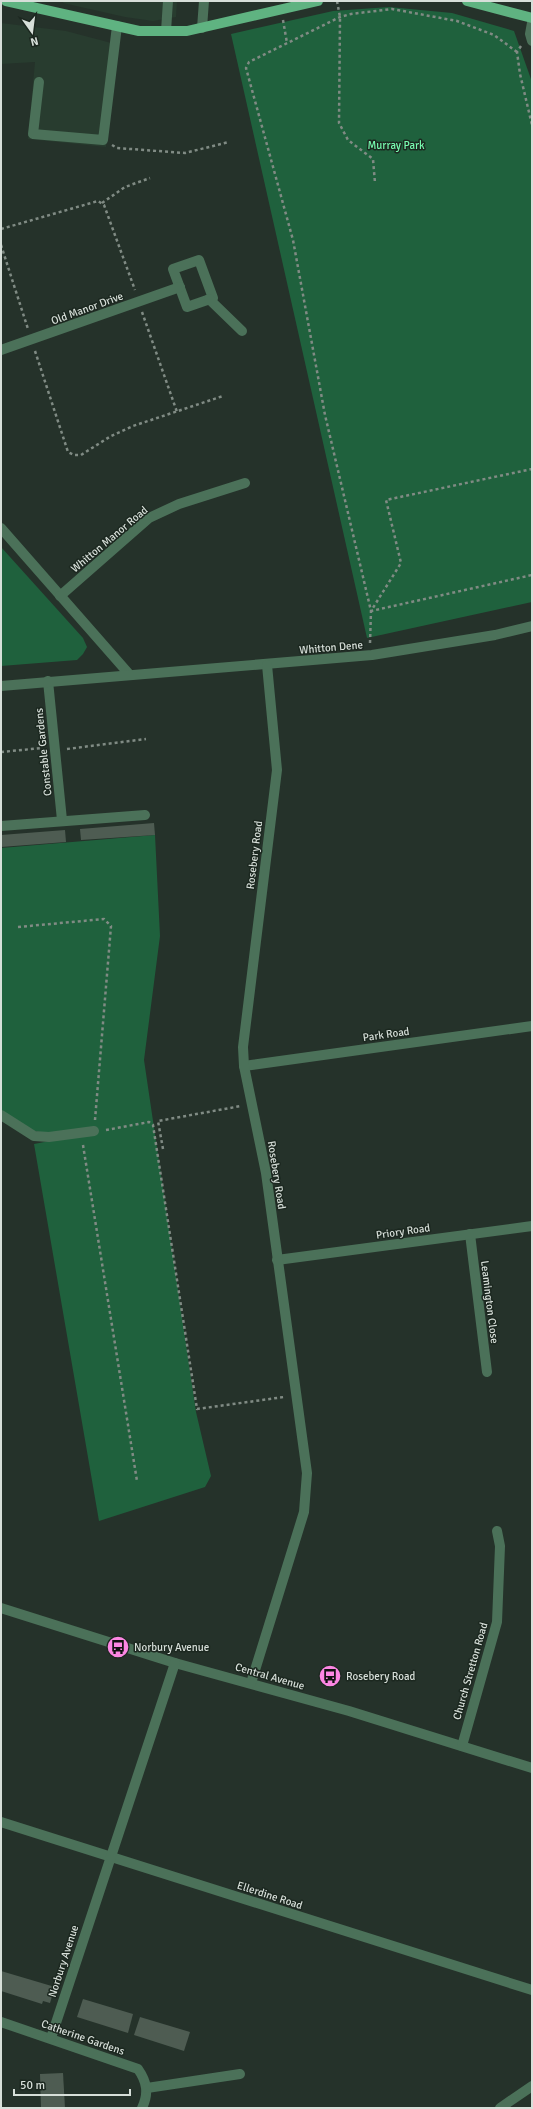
<svg xmlns="http://www.w3.org/2000/svg" width="533" height="2109" font-family="Signika,sans-serif">
  <style>
    .built { fill: #283c2f }
    .green { fill: #1f613d }
    .building { fill: #4e5c52 }
    .lines { fill: none; stroke-linecap: round; stroke-linejoin: round }
    .path { stroke: #808b84; stroke-width: 2.5; stroke-dasharray: 3 3; stroke-linecap: butt }
    .minor { stroke: #4b7159; stroke-width: 10 }
    .major { stroke: #5fb381; stroke-width: 10 }
    .labels { text-anchor: middle; stroke-width: 3; stroke-linejoin: round; paint-order: stroke }
    .park-label { font-size: 11px; fill: #78fdb1; stroke: #1c2820 }
    .street-label { font-size: 11px; fill: #d7dfd9; stroke: #1c2820 }
    .poi-label { font-size: 11px; fill: #d7dfd9; stroke: #1c2820; text-anchor: start }
  </style>
  <rect width="100%" height="100%" fill="#25322a"/>
  <g class="built">
    <path d="M64,1H177L176,17L153,21L125,17L63,3Z"/>
    <path d="M1,23L66,31L119,45L106,147L28,139L35,62L1,64Z"/>
  </g>
  <g class="green">
    <path d="M389,7L452,13L514,31L532,82V602L367,638L231,34L333,11Z"/>
    <path d="M1,547L83,638L87,647L83,654L77,660L1,666Z"/>
    <path d="M155,835L160,936L144,1060L196,1412L211,1476L205,1487L99,1521L34,1144L91,1133H46L34,1131L1,1111V848Z"/>
  </g>
  <g class="building">
    <path d="M154,823L155,835L81,840L80,829Z"/>
    <path d="M65,830L66,842L1,847V835Z"/>
    <path d="M1,1971L55,1987L50,2003L43,2001L42,2004L1,1991Z"/>
    <path d="M83,1999L133,2014L128,2033L77,2017Z"/>
    <path d="M140,2017L190,2032L184,2051L134,2035Z"/>
    <path d="M63,2073L65,2108H41L40,2074Z"/>
  </g>
  <g class="lines">
    <g class="path">
      <path d="M337,1L340,17L339,123L348,140L373,159L375,183"/>
      <path d="M283,20L287,43"/>
      <path d="M521,46L517,52L520,74L532,125"/>
      <path d="M517,52L494,35L457,21L392,9L351,14L340,17L249,62L246,68L293,240L325,415L371,611L532,575"/>
      <path d="M112,145L117,148L185,153L229,142"/>
      <path d="M102,203L125,187L150,178"/>
      <path d="M1,229L98,201L104,205L135,290"/>
      <path d="M1,245L28,329"/>
      <path d="M142,312L177,412"/>
      <path d="M35,351L68,452L74,455H81L111,436L133,426L223,396"/>
      <path d="M370,643L371,611L401,563L386,500L532,469"/>
      <path d="M67,749L146,739"/>
      <path d="M1,752L42,748"/>
      <path d="M18,927L104,919L111,926L95,1120"/>
      <path d="M106,1130L149,1122L153,1125L197,1409L284,1397"/>
      <path d="M83,1145L137,1481"/>
      <path d="M163,1149L158,1121L241,1106"/>
    </g>
    <g class="minor">
      <path d="M532,23L530,34L532,41"/>
      <path d="M202,28L204,1"/>
      <path d="M166,31L168,1"/>
      <path d="M39,82L33,134L103,140L117,26"/>
      <path d="M199,260L213,298L187,307L173,269Z"/>
      <path d="M209,299L242,331"/>
      <path d="M1,350L180,287"/>
      <path d="M1,528L129,674"/>
      <path d="M60,596L149,518L179,504L245,483"/>
      <path d="M48,681L62,820"/>
      <path d="M1,686L372,655L495,635L532,626"/>
      <path d="M1,826L145,815"/>
      <path d="M244,1066L532,1026"/>
      <path d="M1,1115L34,1136L49,1137L94,1131"/>
      <path d="M470,1234L487,1372"/>
      <path d="M277,1260L532,1226"/>
      <path d="M1,1608L175,1663L349,1711L532,1768"/>
      <path d="M251,1683L304,1512L307,1473L266,1173L244,1066L243,1047L277,770L267,665"/>
      <path d="M462,1746L497,1622L500,1546L497,1531"/>
      <path d="M1,1822L532,1990"/>
      <path d="M1,2022L138,2069C147,2082 149,2093 142,2108"/>
      <path d="M51,2038L175,1663"/>
      <path d="M147,2088L240,2074"/>
      <path d="M500,2108L532,2086"/>
    </g>
    <g class="major">
      <path d="M6,1L139,31H187L318,1"/>
      <path d="M467,1L532,18"/>
    </g>
  </g>
  <defs>
    <g id="bus-disc" transform="scale(1.15)"><circle r="9.5" fill="#fc86e3" stroke="#1c2820"/><path d="M-5-6H5V4H4V6H2V4H-2V6H-4V4H-5ZM-3.5-4V0h7V-4ZM-3.5 1.2v1.5H-2V1.2ZM2 1.2v1.5H3.5V1.2Z" fill="#111"/></g>
  </defs>
  <g fill-rule="evenodd">
    <use href="#bus-disc" x="118" y="1647"/>
    <use href="#bus-disc" x="330" y="1676"/>
  </g>
  <g class="labels">
    <g class="park-label">
      <text x="396" y="149">Murray Park</text>
    </g>
    <g class="street-label">
      <text transform="translate(87 308) rotate(-20)" y="4">Old Manor Drive</text>
      <text transform="translate(109 539) rotate(-40)" y="4">Whitton Manor Road</text>
      <text transform="translate(331 647) rotate(-5)" y="4">Whitton Dene</text>
      <text transform="translate(43 752) rotate(-96)" y="4">Constable Gardens</text>
      <text transform="translate(254 855) rotate(-83)" y="4">Rosebery Road</text>
      <text transform="translate(386 1034) rotate(-8)" y="4">Park Road</text>
      <text transform="translate(277 1175) rotate(81)" y="4">Rosebery Road</text>
      <text transform="translate(403 1231) rotate(-8)" y="4">Priory Road</text>
      <text transform="translate(490 1302) rotate(83)" y="4">Leamington Close</text>
      <text transform="translate(470 1671) rotate(-74)" y="4">Church Stretton Road</text>
      <text transform="translate(270 1676) rotate(16)" y="4">Central Avenue</text>
      <text transform="translate(270 1895) rotate(18)" y="4">Ellerdine Road</text>
      <text transform="translate(63 1961) rotate(-72)" y="4">Norbury Avenue</text>
      <text transform="translate(83 2037) rotate(19)" y="4">Catherine Gardens</text>
    </g>
    <g class="poi-label">
      <text x="134" y="1651">Norbury Avenue</text>
      <text x="346" y="1680">Rosebery Road</text>
    </g>
  </g>
  <rect width="533" height="2109" fill="none" stroke="#d7dfd9" stroke-width="4"/>
  <g transform="translate(32 32) rotate(166)" stroke="#1c2820" stroke-width="3" paint-order="stroke">
  <path d="M0-3L7 15L0 10L-7 15Z" fill="#d7dfd9"/>
  <text y="-6" font-size="11" font-weight="bold" text-anchor="middle" fill="#d7dfd9">N</text>
  </g>
  <path d="M14 2089v6h116v-6" fill="none" stroke="#d7dfd9" stroke-width="2"/>
  <text x="20" y="2089" font-size="12" fill="#d7dfd9" stroke="#1c2820" stroke-width="3" paint-order="stroke">50 m</text>
</svg>
